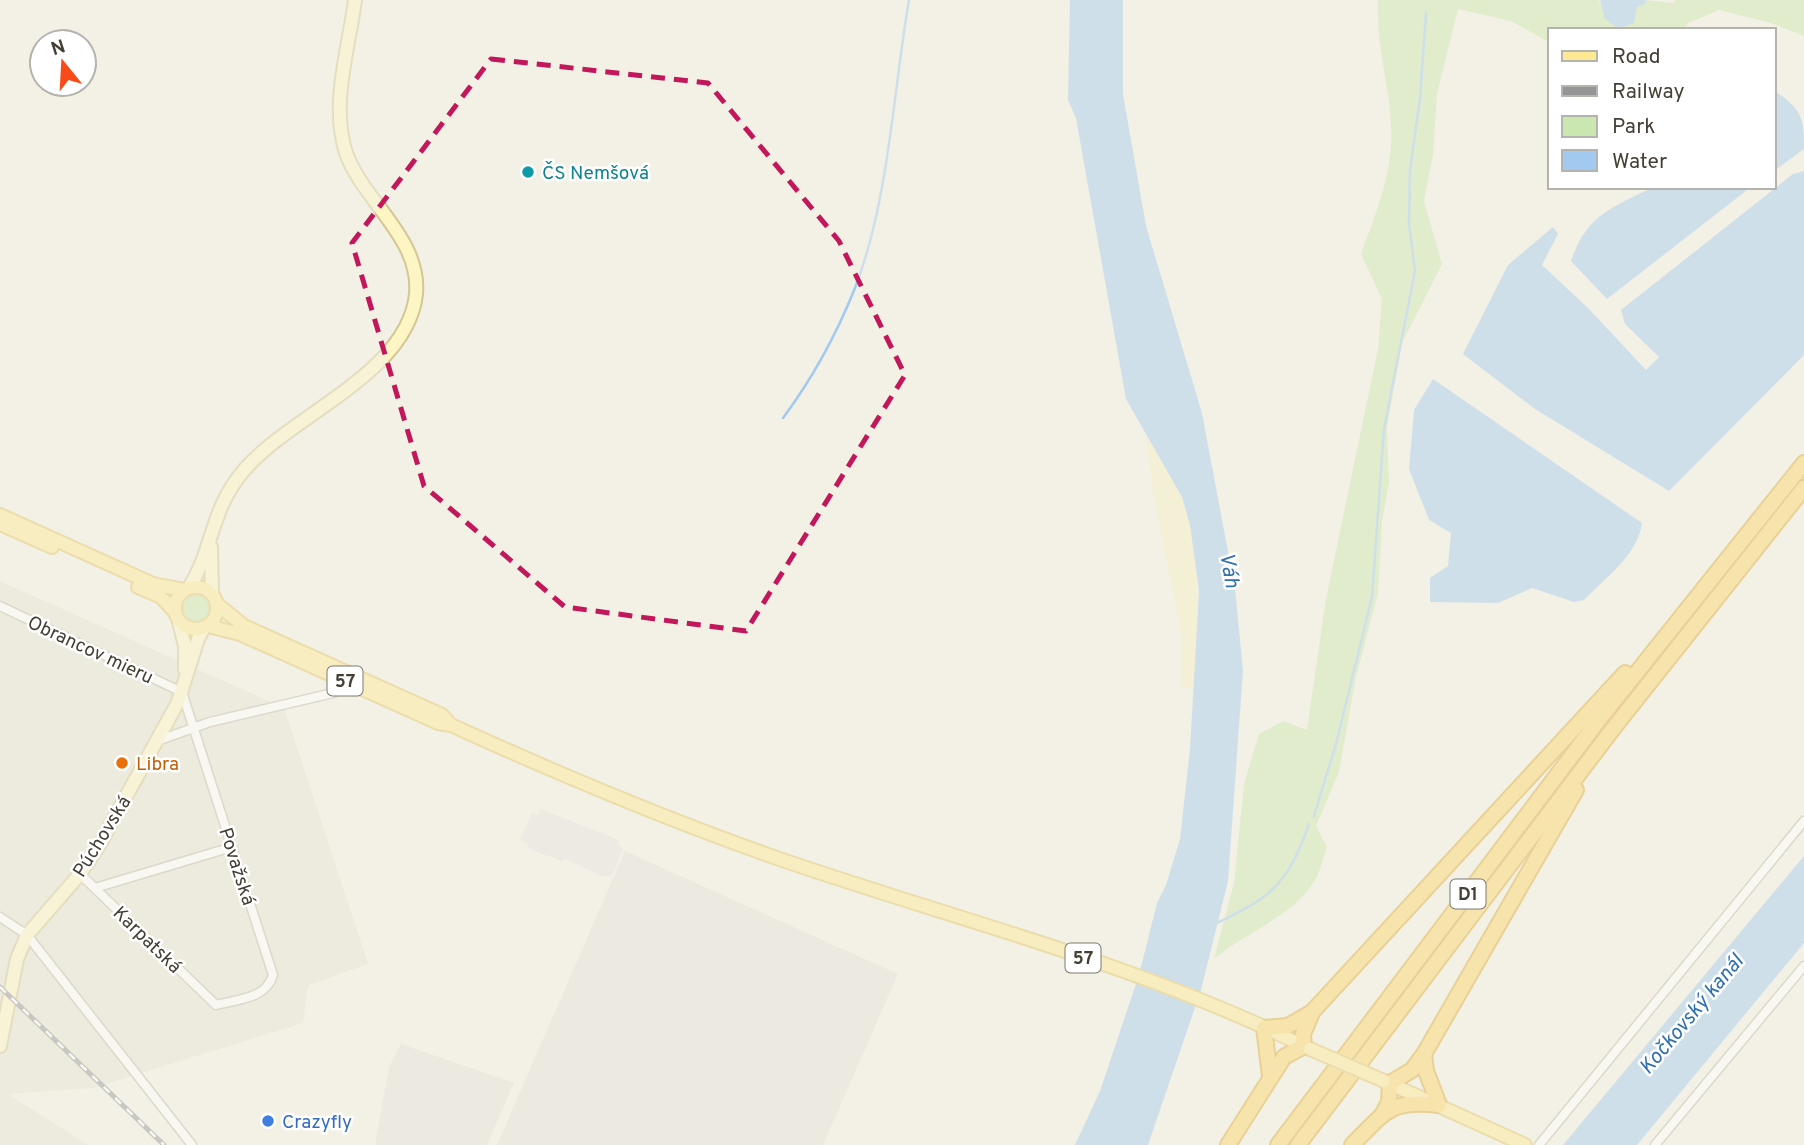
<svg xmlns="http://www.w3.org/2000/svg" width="1804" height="1145" font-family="Overpass,sans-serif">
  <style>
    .residential { fill: #e7e2d4 }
    .industrial { fill: #e5e1db }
    .green { fill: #c9e7ae }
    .sand { fill: #f7f0c1 }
    .parking { fill: #e4e2de }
    .water { fill: #a2caf0 }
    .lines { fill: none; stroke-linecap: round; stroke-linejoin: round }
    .stream { stroke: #a2caf0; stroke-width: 2.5 }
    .minor-casing { stroke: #c1bbab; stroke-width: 11 }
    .secondary-casing { stroke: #d3c796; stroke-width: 16 }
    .primary-casing { stroke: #e3c664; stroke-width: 16 }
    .motorway-casing { stroke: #dcac36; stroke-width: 18 }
    .minor { stroke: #fff; stroke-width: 8 }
    .secondary { stroke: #fef5c4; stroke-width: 12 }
    .primary { stroke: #fee894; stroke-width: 12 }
    .motorway { stroke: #fdd667; stroke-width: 14 }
    .rail-casing { stroke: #959595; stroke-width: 5 }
    .rail { stroke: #fff; stroke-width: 2.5; stroke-dasharray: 8; stroke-linecap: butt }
    .primary-bridge-casing { stroke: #e3c664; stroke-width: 16; stroke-linecap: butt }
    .primary-bridge { stroke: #fee894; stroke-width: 12 }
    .marked { fill: none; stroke: #c2185b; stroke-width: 5; stroke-dasharray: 14 9; stroke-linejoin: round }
    .culture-dot { fill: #0f9aa8; stroke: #fff; stroke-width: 2.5 }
    .food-dot { fill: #e8710a; stroke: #fff; stroke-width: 2.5 }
    .shop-dot { fill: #3f7fe0; stroke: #fff; stroke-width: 2.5 }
    .labels { text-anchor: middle; stroke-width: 5; stroke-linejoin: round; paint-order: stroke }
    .shield { fill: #fff; stroke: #7d7972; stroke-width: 2 }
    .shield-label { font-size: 18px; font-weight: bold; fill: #454035 }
    .culture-label { font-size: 19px; fill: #0d838f; stroke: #fff; text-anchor: start }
    .street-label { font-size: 19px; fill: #454035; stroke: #fff }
    .food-label { font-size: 19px; fill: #c56008; stroke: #fff; text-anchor: start }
    .shop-label { font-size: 19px; fill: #366cbe; stroke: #fff; text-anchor: start }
    .water-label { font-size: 21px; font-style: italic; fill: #2f70b1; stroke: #fff }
  </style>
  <rect width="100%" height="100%" fill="#f3f0e6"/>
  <path class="residential" d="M0,581L284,708L368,964L308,985L303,1023L93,1088L8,1094L88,1145H0Z"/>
  <g class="industrial">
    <path d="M625,851L898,974L823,1145H497Z"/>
    <path d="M401,1044L514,1083L487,1145H375L389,1067Z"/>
  </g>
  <g class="green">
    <path d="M1378,0H1600L1599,3L1637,7L1644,4L1645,0L1673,3L1675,0H1804V36L1771,23L1719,10L1688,23L1684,30H1550V43L1511,21L1458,9L1437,94L1433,154L1424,201L1442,264L1402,343L1387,427L1389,483L1382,522L1378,593L1356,677L1339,772L1316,826L1327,847C1323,858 1320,873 1313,883C1292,917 1244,933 1214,959L1234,883L1244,784L1259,734L1283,721L1307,730L1326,599L1378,349L1382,299L1361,254C1374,218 1389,183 1391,145C1394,97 1375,48 1378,0Z"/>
    <circle cx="196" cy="608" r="13"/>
  </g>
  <path class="sand" d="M1146,437C1159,458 1175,479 1184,502C1205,560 1197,627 1194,688L1181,686L1182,636L1153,492Z"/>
  <path class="parking" d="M541,809L619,840L617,845L623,848L612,875L603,877L564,858L562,861L527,848L529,844L520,840L532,812L538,815Z"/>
  <g class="water">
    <path d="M1070,0H1123V94L1146,226L1202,413L1235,589L1243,670L1228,881L1201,990L1148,1145H1075L1100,1091L1139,975L1157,903L1166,885L1180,839L1190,749L1199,591L1190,525L1182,497L1126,399L1076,118L1068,100Z"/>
    <path d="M1600,0H1645V4L1637,7L1634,23L1618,28L1605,19Z"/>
    <path d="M1776,92C1802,109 1804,119 1804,149L1774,171Z"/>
    <path d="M1804,171V355L1669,491L1535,409L1463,354L1508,265L1553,227L1558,234L1542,265L1589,309L1646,370L1659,357L1625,324L1621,310L1793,174Z"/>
    <path d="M1653,187H1751L1607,299L1571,261C1587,214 1612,208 1653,187Z"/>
    <path d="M1433,379L1642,523C1638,555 1605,578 1584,600L1574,602L1532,588L1498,603L1430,602V578L1448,566L1451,533L1429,520L1409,469L1414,410Z"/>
    <path d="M1804,856V943L1637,1145H1563Z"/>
  </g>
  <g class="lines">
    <g class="stream">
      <path d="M783,418C812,379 837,333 855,288C889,200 893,93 909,0"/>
      <path d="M1314,816L1336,744L1372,597L1384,429L1415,271L1409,223L1410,170L1420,99L1426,13"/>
      <path d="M1215,924C1272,897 1288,884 1309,824"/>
    </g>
    <g class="minor-casing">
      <g id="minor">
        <path d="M0,606L182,692L273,975C266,999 238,999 216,1005L80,874"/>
        <path d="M157,741L210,722L333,693"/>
        <path d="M95,888L232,847"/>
        <path d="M0,917L27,935L192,1145"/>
        <path d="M1539,1145L1804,821"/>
        <path d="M1655,1145L1804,966"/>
      </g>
    </g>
    <g class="secondary-casing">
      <g id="secondary">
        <path d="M211,547L212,594"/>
        <path d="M189,588C214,548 210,509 245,469C293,414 408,373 416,294C421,238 363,201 346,153C330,103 349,49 355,0"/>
        <path d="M179,622L185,646V670"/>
        <path d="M0,1046L17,959L27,935L80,874L101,842L178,702L198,639L204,628"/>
      </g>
    </g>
    <g class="primary-casing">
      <g id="primary">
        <path d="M0,515L153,584L184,590"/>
        <path d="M0,524L52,547"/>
        <circle cx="196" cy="608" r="21"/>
        <path d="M138,587L161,597L175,612"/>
        <path d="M217,604L244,626L442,715L451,725"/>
        <path d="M208,626L240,634L438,723L451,725C554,772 661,817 768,855C948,918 1139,963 1310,1049"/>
        <path d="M1384,1081L1525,1145"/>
      </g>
    </g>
    <g class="motorway-casing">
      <g id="motorway">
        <path d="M1424,1054L1426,1071L1439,1105"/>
        <path d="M1270,1076L1264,1028L1288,1026L1312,1012L1625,673"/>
        <path d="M1382,1115L1389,1102L1390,1083L1412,1070L1424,1054L1576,790"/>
        <path d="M1228,1145L1284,1057L1304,1046L1303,1034L1312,1013"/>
        <path d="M1278,1145L1598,721L1804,463"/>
        <path d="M1298,1145L1612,730L1804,488"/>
        <path d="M1352,1145C1385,1112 1390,1099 1439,1105"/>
      </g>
    </g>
    <use href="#minor" class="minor"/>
    <use href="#secondary" class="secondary"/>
    <use href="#primary" class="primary"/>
    <use href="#motorway" class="motorway"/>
    <g class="rail-casing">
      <path id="rail" d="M0,987L164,1145"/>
    </g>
    <use href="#rail" class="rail"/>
    <g class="primary-bridge-casing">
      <path id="primary-bridge" d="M1310,1049L1384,1081"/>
    </g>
    <use href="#primary-bridge" class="primary-bridge"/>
  </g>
  <path d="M0 0H1804V1145H0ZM491,59L708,83L839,241L905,375L746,631L565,607L424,486L352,243Z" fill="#f3f0e6" fill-opacity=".55" fill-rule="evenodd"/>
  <path class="marked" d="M491,59L708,83L839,241L905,375L746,631L565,607L424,486L352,243Z"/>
  <circle class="culture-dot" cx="528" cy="172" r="7"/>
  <circle class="food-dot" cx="122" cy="763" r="7"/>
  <circle class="shop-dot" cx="268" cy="1121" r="7"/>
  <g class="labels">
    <g class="shield">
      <rect x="327.5" y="666.5" width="35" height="29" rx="5"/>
      <rect x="1450.5" y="879.5" width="35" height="29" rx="5"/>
      <rect x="1065.5" y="943.5" width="35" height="29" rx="5"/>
    </g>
    <g class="shield-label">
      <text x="345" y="687">57</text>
      <text x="1468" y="900">D1</text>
      <text x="1083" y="964">57</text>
    </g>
    <g class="culture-label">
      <text x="542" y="179">ČS Nemšová</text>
    </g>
    <g class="street-label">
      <text transform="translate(91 649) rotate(25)" y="7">Obrancov mieru</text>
      <text transform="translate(101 836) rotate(-58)" y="7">Púchovská</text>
      <text transform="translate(238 866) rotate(72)" y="7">Považská</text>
      <text transform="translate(148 939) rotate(44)" y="7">Karpatská</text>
    </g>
    <g class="food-label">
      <text x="136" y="770">Libra</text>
    </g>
    <g class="shop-label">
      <text x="282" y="1128">Crazyfly</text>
    </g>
    <g class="water-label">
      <text transform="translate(1230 570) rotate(80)" y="7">Váh</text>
      <text transform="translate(1691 1014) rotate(-50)" y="7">Kočkovský kanál</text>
    </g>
  </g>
  <rect x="1548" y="28" width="228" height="161" fill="#ffffff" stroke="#b5b3ae" stroke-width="2"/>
  <rect x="1562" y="51" width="35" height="10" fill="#fee894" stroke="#b5b3ae" stroke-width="2"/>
  <text x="1612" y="63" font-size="21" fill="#454035">Road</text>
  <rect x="1562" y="86" width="35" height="10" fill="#959595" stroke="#b5b3ae" stroke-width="2"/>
  <text x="1612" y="98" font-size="21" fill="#454035">Railway</text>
  <rect x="1562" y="116" width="35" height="21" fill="#c9e7ae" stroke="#b5b3ae" stroke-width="2"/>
  <text x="1612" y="133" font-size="21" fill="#454035">Park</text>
  <rect x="1562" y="150" width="35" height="21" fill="#a2caf0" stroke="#b5b3ae" stroke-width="2"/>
  <text x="1612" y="168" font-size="21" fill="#454035">Water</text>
  <g transform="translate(63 63) rotate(342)"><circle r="33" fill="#ffffff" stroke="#b5b3ae" stroke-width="2"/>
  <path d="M0-5L12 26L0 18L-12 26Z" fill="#f94a17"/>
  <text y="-10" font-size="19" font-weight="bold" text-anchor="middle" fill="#454035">N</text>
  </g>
</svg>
